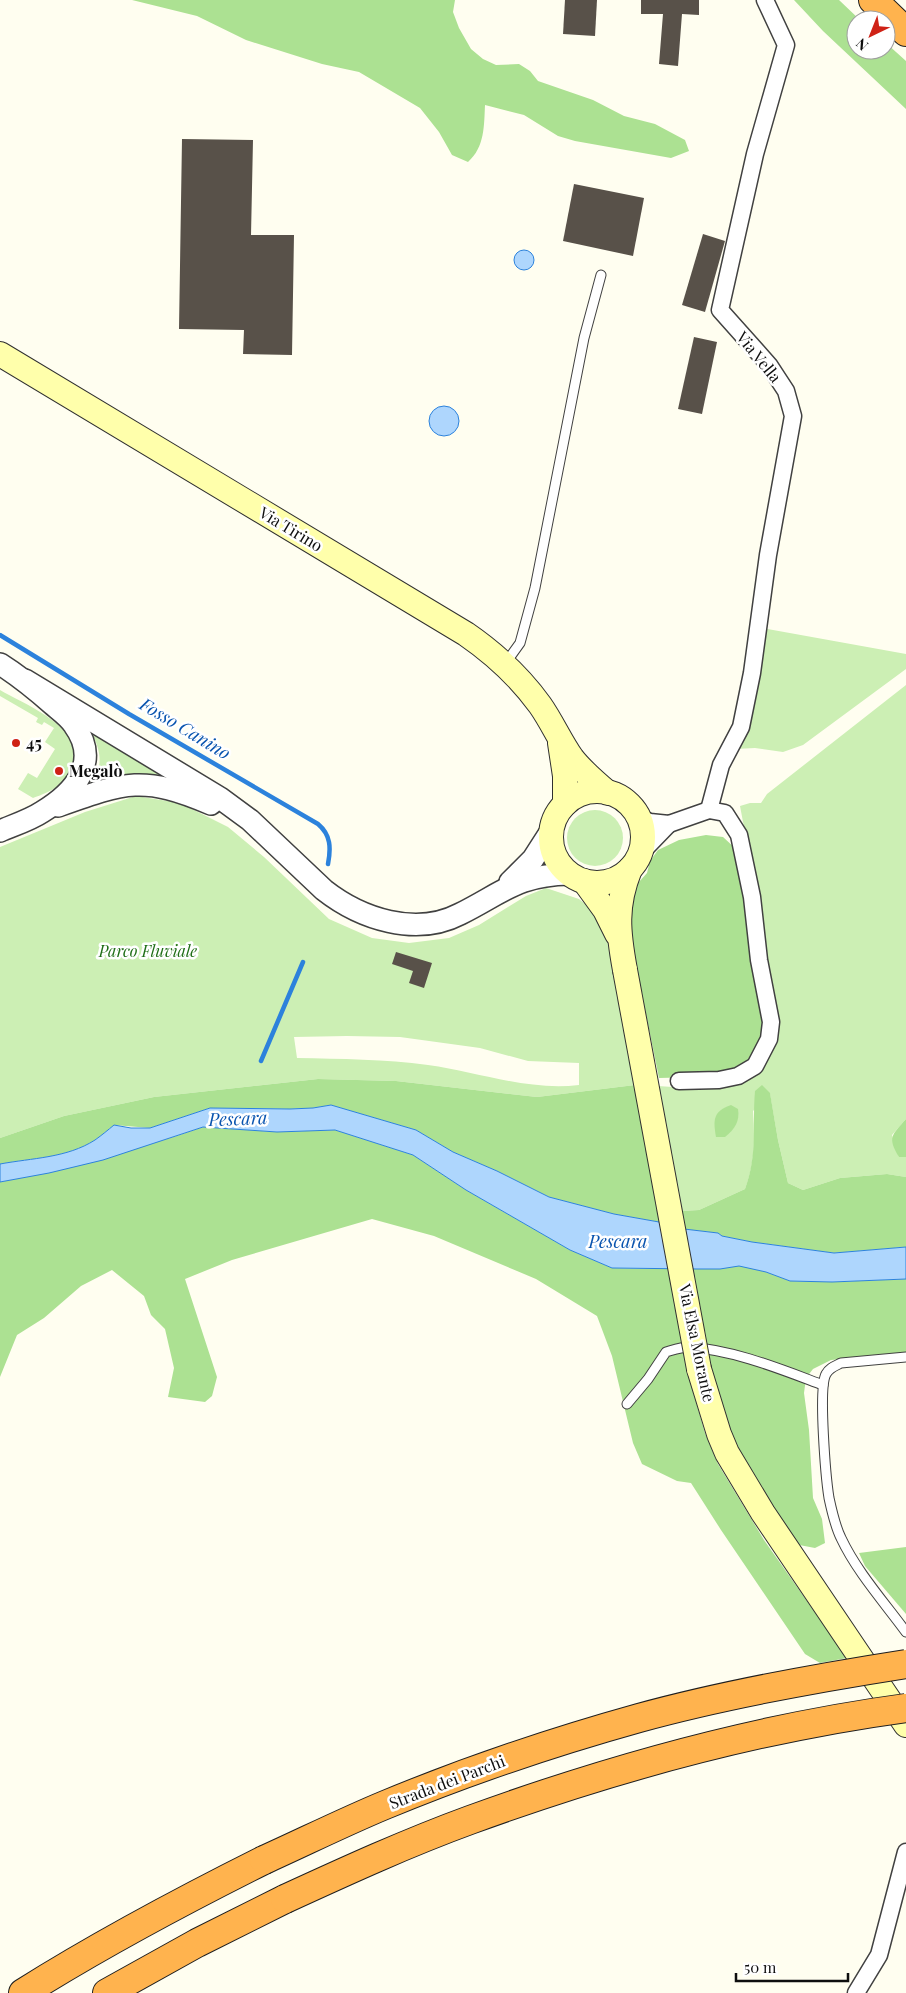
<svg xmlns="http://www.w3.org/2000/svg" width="906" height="1993" font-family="'Playfair Display',serif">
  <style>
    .green { fill: #ccefb4; fill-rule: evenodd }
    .forest { fill: #ace192 }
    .water { fill: #aed6fd; stroke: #2c82dc }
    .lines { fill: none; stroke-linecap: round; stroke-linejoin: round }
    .stream { stroke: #2c82dc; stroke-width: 4.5 }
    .building { fill: #585149 }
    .service-casing { stroke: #414141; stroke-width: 11 }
    .minor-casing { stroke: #414141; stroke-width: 19 }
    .tertiary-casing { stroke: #414141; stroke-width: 24 }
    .secondary-casing { stroke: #303030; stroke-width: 26 }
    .motorway-casing { stroke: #1f1f1f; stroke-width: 30 }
    .service { stroke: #fff; stroke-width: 9 }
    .minor { stroke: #fff; stroke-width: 16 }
    .tertiary { stroke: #fff; stroke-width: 21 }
    .secondary { stroke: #ffffab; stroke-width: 24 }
    .motorway { stroke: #ffb34e; stroke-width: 28 }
    .secondary-bridge-casing { stroke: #303030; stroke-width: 26; stroke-linecap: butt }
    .motorway-bridge-casing { stroke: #1f1f1f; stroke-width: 30; stroke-linecap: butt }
    .secondary-bridge { stroke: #ffffab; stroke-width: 24 }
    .motorway-bridge { stroke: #ffb34e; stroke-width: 28 }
    .poi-dot { fill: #cf2216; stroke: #fff; stroke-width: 2 }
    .labels { text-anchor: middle; stroke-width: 5; stroke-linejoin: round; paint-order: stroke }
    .street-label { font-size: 16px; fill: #0e0e0e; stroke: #fff }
    .poi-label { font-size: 16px; font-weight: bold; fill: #0e0e0e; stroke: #fff; text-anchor: start }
    .park-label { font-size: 16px; font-style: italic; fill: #1f6e17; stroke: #fff }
    .water-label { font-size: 18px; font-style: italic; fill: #0954af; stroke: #fff }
  </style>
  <rect width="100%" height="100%" fill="#fffef0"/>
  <g class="green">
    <path d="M762,628L906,654V669L803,745L783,752L755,748L735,749Z"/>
    <path d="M906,685V1119L892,1135L899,1157H906V1177L887,1174L840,1178L803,1190L788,1183L778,1140L770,1094L753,1111C755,1138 755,1163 745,1189L699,1210L681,1211L658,1086C698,1088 750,1098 770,1054L757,896L740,806L750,803H761L767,794Z"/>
    <path d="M0,690C26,705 84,727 73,764C68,784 50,792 33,798L18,789L28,773L37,778L55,749L45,742L54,728L44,722L42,725L36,722L38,718L0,696Z"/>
    <path d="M93,735H97L167,777L140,775L95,783C101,762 102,756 93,735Z"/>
    <path d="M136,796L180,803L228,827L264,857L329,919L372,938L409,943L449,938L479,925L526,896L546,888L579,899L594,911L606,930L613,954L635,1085L537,1097L396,1081L318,1079L154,1097L64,1116L0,1138V847L85,812ZM347,1036L400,1037L480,1048L528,1061L579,1063V1085C527,1091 479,1072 428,1065C385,1059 341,1059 297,1058L294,1037Z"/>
    <circle cx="595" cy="838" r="28"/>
  </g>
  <g class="forest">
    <path d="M132,0H455L453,12L459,28L471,49L483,59L496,65L519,64L530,71L538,81L593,100L624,116L655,124L685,140L689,151L671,158L575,141L558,136L524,115L485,105C484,125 485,147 468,162L452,155L439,132L420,108L359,72L322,64L246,40L197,16Z"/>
    <path d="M794,0H839L860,20H856V50H886V43L906,61V109L823,31Z"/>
    <path d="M706,835L723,837L736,849L767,1027L749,1063L730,1074L700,1077L659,1078L625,911L630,892L647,873L650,861L658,850L679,840Z"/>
    <path d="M318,1079L396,1081L537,1097L635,1085L659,1222L614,1214L549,1197L497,1171L453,1152L416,1130L331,1105L313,1108L290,1109L210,1108L150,1128L114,1125C108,1130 102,1135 95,1140C67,1158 32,1158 0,1164V1138L64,1116L154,1097Z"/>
    <path d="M762,1085L770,1093L778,1140L788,1183L803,1190L840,1178L887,1174L906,1177V1247L834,1253L752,1242L722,1236L718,1233L684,1229L681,1211L699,1210L745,1189C758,1154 752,1126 755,1091Z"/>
    <path d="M731,1105L738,1109C740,1121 735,1129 725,1137H716C713,1120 713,1111 731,1105Z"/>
    <path d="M906,1119V1157H899C887,1137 892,1135 906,1119Z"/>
    <path d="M203,1127L277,1132L335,1130L413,1155L466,1190L570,1250L612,1268L668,1269L687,1371L705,1433L718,1464L764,1540L847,1658L820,1663L805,1654L721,1530L691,1483L677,1481L642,1464L633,1443L612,1356L597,1316L536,1279L434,1236L372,1219L232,1260L185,1279L217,1377L212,1396L205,1402L168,1397L174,1368L165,1329L151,1315L144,1296L112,1270L81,1286L44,1318L17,1335L0,1377V1182C69,1169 136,1150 203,1127Z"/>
    <path d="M739,1265L766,1272L790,1281L832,1282L906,1279V1353L831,1360L813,1369L806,1378L804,1393L809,1430L813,1498L822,1519L825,1543L815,1548L794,1544L736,1449L718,1408L691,1269H720Z"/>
    <path d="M906,1547V1614L865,1566L859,1553Z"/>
  </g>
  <g class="water">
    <circle cx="524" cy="260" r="10"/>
    <circle cx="444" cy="421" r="15"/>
    <path d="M331,1105L416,1130L453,1152L497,1171L549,1197L614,1214L659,1222L684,1229L718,1233L722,1236L752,1242L834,1253L906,1247V1279L832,1282L790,1281L766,1272L739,1266L720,1269H697L612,1268L570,1250L466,1190L413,1155L335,1130L277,1132L203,1127L103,1160L49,1173L0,1182V1164C32,1158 67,1158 95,1140C102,1135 108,1130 114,1125L131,1128H150L210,1108L290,1109L313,1108Z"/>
  </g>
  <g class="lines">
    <g class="stream">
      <path d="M0,635L129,714L318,824C331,835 331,848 328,864"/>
      <path d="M261,1061L303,962"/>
    </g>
  </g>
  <g class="building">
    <path d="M565,0H597L595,36L563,34Z"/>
    <path d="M641,0H699V15L682,14L678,66L659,64L663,14H641Z"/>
    <path d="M182,139L253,140L251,235H294L292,355L243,354L244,330L179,329Z"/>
    <path d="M574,184L644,198L633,256L563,241Z"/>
    <path d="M703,234L725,241L705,312L682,305Z"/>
    <path d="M694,337L717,342L702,414L678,409Z"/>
    <path d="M396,952L432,963L424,988L409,983L413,971L392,964Z"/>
  </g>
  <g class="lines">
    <g class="service-casing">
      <g id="service">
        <path d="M505,664L520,643L535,588L584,338L601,275"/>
        <path d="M906,1357L841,1363C835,1366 829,1368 826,1374C818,1388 826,1479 829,1498C832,1512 835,1526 841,1538C857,1572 884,1602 906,1632"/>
        <path d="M627,1404L648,1379L666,1352C673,1350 681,1347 689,1347C734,1350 780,1369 823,1385"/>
      </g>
    </g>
    <g class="minor-casing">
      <g id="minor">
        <path d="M709,810L721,765L741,727L752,673L768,555L793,416L786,391L769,365L720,310L755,154L786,45L765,0"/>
        <path d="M639,818L650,822L669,824L709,810L725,813L739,835L752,897L759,960L771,1022L769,1039L755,1066L738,1076L719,1080L679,1081"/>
        <path d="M640,854L669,824"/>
        <path d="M856,1993L879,1955L906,1852"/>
      </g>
    </g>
    <g class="tertiary-casing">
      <g id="tertiary">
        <path d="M0,664C19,676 35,689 52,704C59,710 69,717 74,725C101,762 75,792 42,812C30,820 14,825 0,831"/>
        <path d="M25,680L220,798L250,820L324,890C361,919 416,937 460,914C504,892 517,875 570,874"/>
        <path d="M58,806C125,782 143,775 211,804"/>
        <path d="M510,882L533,859L551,831"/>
      </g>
    </g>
    <g class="secondary-casing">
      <g id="secondary">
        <path d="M0,354L466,634C495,654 519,676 540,705C552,722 560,741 572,758C582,771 595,782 608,793"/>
        <path d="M560,743L565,776V804"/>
        <circle cx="597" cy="837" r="46"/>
        <path d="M584,881L605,910L617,934"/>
        <path d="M625,970C618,932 615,906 630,869"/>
        <path d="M699,1369L719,1434L727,1453L763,1513L906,1725"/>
      </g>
    </g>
    <g class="motorway-casing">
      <g id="motorway">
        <path d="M873,0L906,32"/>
        <path d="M23,1993C101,1944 182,1901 264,1860"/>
        <path d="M107,1993L197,1943L285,1899"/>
      </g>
    </g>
    <use href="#service" class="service"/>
    <use href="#minor" class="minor"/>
    <use href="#tertiary" class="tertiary"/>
    <use href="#secondary" class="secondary"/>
    <use href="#motorway" class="motorway"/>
    <g class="secondary-bridge-casing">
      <path id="secondary-bridge" d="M625,970L699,1369"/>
    </g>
    <g class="motorway-bridge-casing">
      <g id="motorway-bridge">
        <path d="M264,1860C304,1842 344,1822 385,1805C467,1771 553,1742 639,1718C726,1694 816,1678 906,1664"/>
        <path d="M285,1899C346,1871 407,1843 470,1820C610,1769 757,1728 906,1708"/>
      </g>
    </g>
    <use href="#secondary-bridge" class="secondary-bridge"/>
    <use href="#motorway-bridge" class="motorway-bridge"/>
  </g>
  <g class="poi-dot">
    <circle cx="16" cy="743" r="5"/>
    <circle cx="59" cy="771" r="5"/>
  </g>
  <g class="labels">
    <g class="street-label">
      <text transform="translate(759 357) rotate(51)" y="6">Via Vella</text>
      <text transform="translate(291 529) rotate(31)" y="6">Via Tirino</text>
      <text transform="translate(697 1343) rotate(78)" y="6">Via Elsa Morante</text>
      <text transform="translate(447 1782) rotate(-21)" y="6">Strada dei Parchi</text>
    </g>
    <g class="poi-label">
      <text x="26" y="749">45</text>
      <text x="69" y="777">Megalò</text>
    </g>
    <g class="park-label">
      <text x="148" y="957">Parco Fluviale</text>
    </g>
    <g class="water-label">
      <text transform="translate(185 729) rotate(31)" y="6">Fosso Canino</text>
      <text transform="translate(238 1119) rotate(-2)" y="6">Pescara</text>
      <text x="618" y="1248">Pescara</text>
    </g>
  </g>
  <g transform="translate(871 35) rotate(223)"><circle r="24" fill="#ffffff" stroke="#9f9f9f"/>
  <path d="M0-4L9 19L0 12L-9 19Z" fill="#cf2216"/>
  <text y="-8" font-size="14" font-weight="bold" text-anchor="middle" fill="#0e0e0e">N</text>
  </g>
  <path d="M736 1973v8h112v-8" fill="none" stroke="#0e0e0e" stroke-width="2.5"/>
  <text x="744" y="1973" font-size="15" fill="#0e0e0e" stroke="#ffffff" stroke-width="4" paint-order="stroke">50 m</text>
</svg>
